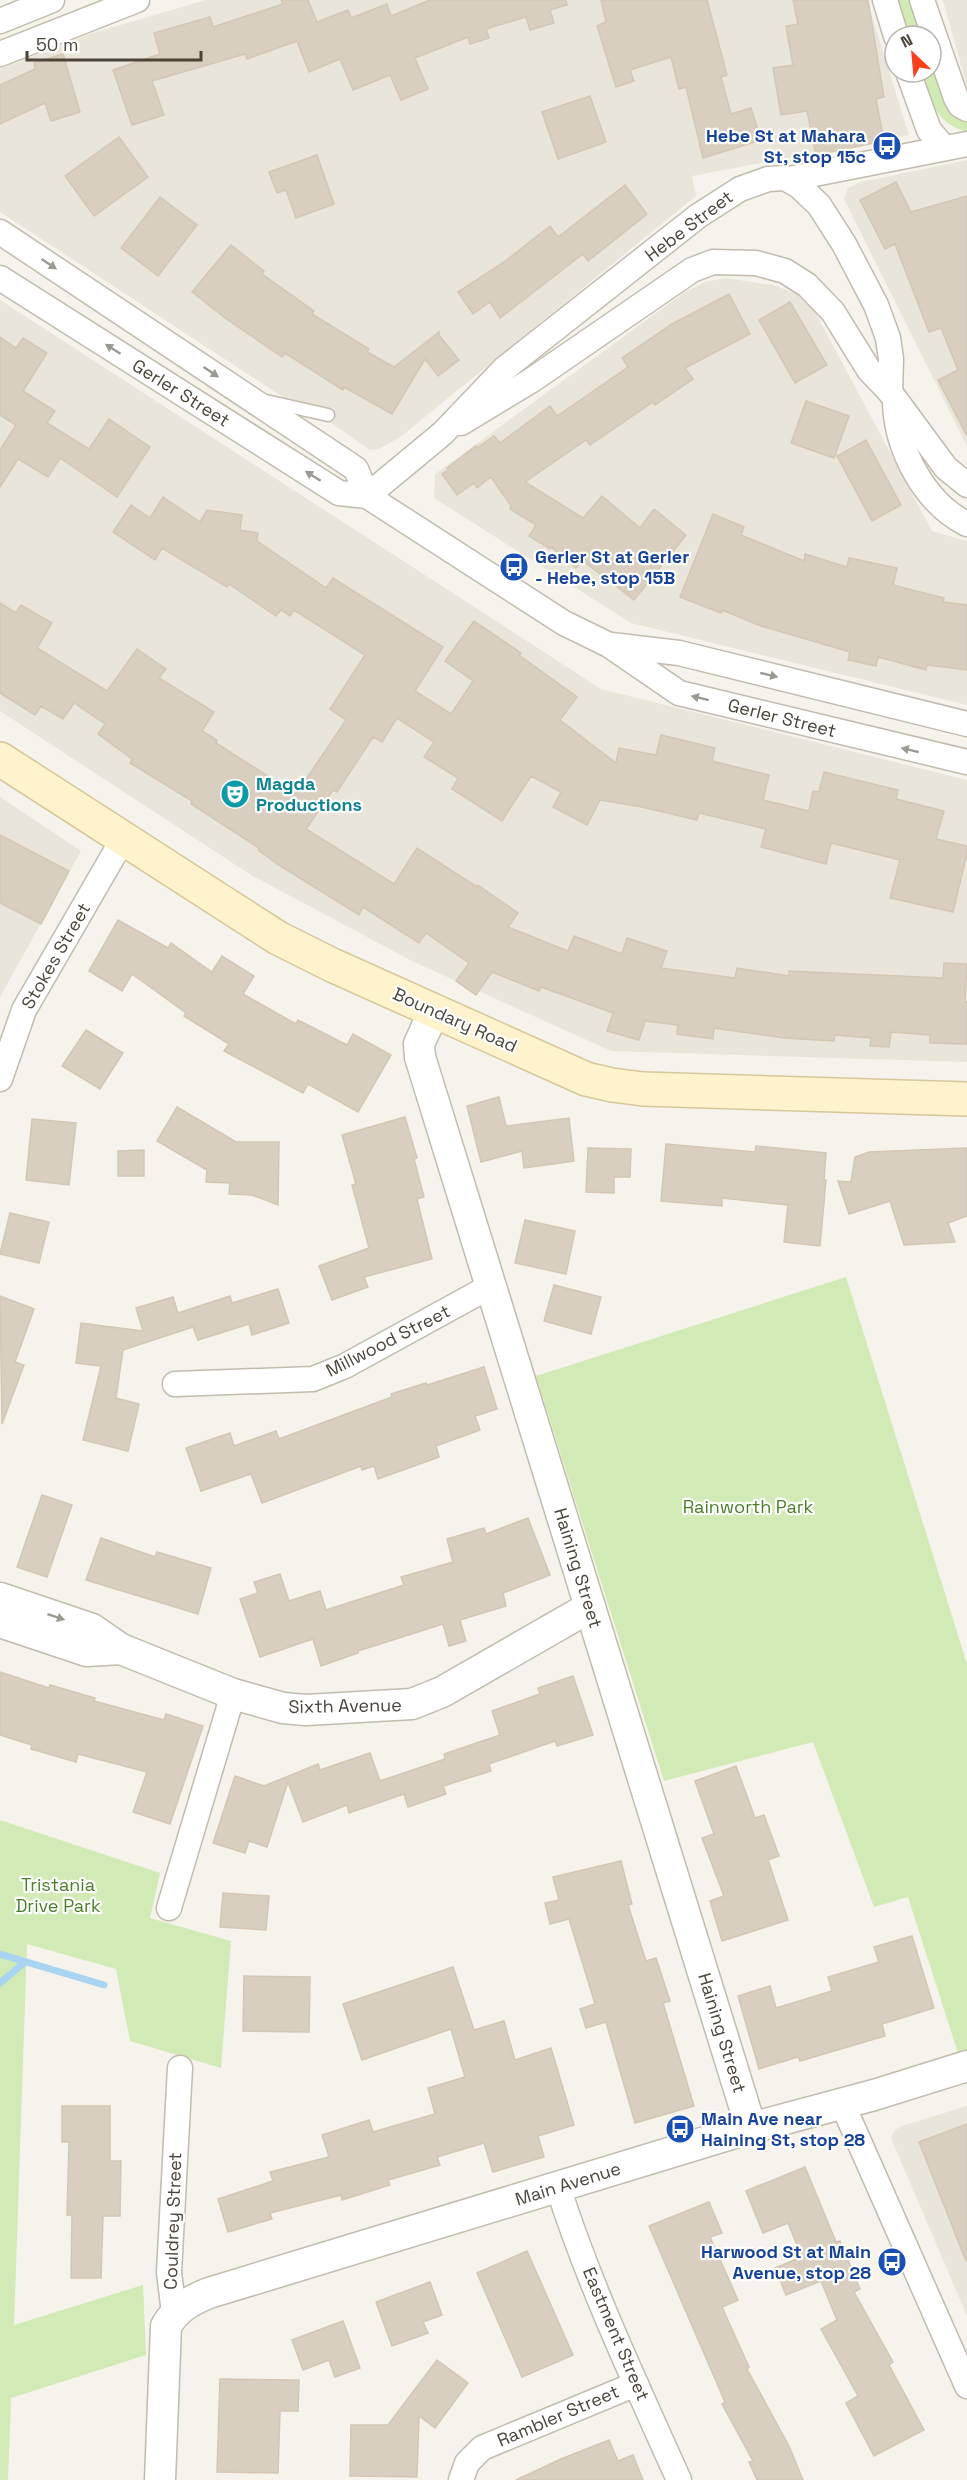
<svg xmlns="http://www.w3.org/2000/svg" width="967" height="2480" font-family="'Space Grotesk',sans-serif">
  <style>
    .residential { fill: #eae5da }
    .green { fill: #d2eab5 }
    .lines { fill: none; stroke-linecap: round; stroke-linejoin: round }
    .stream { stroke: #a9d4f2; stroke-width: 7 }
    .building { fill: #d8cfc1; stroke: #d3c7b4; stroke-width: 1.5 }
    .service-casing { stroke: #c2bbae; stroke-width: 15 }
    .minor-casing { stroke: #c2bbae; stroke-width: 27 }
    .tertiary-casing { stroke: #c2bbae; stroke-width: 33 }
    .secondary-casing { stroke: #d6c79b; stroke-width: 36 }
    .service { stroke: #fff; stroke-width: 12 }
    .minor { stroke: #fff; stroke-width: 24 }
    .tertiary { stroke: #fff; stroke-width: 30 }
    .secondary { stroke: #fff3cd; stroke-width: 33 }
    .oneway { fill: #9c9892 }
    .labels { text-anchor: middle; stroke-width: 4.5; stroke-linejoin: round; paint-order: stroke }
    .transit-label { font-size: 18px; font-weight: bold; fill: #164399; stroke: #fff; text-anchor: end }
    .street-label { font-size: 18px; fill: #4b4439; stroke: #fff }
    .culture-label { font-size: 18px; font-weight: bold; fill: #0d838f; stroke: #fff; text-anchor: start }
    .park-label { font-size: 18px; fill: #4a7f2a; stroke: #fff }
  </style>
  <rect width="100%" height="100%" fill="#f6f3ec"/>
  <g class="residential">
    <path d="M206,0H867L909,135L692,176L696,196L399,438L378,449L370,450L327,420L331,411L286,399L0,212V69L93,33Z"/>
    <path d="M943,0H967V87Z"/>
    <path d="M967,160V446L844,199L848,188L861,182Z"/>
    <path d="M725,278L773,285L797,294L814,310L932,531L967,541V705L631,623L434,498L435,474L685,292L705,282Z"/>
    <path d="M0,300L601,689L967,780V1062L611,1051L412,961L251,875L0,711Z"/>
    <path d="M0,797L81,851L0,997Z"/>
    <path d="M967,2106V2316L891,2138L895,2130L902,2126Z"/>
  </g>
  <g class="green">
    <path d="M896,0H909L921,36H908Z"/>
    <path d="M931,62L967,117V132C935,123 931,101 921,72H931Z"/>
    <path d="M846,1277L967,1664V2050L958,2053L908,1897L874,1907L813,1742L664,1781L536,1376Z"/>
    <path d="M0,1820L160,1873L150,1918L231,1941L221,2068L130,2041L116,1969L27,1944L14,2325L143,2285L146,2355L11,2398L8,2480H0Z"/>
  </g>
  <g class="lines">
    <g class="stream">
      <path d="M0,1954L104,1985"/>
      <path d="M0,1983L25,1962"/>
    </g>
  </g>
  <g class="building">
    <path d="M281,0H308L317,22L348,10L351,18L387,4L391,16L430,0H566L567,5L550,10L554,23L530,30L526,17L486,29L489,38L470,44L468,37L415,58L428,89L401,100L390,75L353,90L340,59L309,72L297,41L247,59L245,54L152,81L164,115L132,125L113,70L160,54L154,33L210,17L213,27L283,4Z"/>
    <path d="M601,0H707L727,75L721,77L731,114L751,108L761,140L703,158L686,87L679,89L671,57L630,70L634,81L616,87L597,26L606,22Z"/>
    <path d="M793,0H868L884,97L876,99L884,141L816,155L807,111L781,115L773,68L793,65L786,26L798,24Z"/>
    <path d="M63,54L80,112L51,121L45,103L0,124V85L35,69L34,63Z"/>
    <path d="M590,96L606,142L558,159L542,112Z"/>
    <path d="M119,137L148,177L94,216L65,176Z"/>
    <path d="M317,155L334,204L296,218L286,190L277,193L269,172Z"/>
    <path d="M896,182L911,212L967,196V436L938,380L958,370L941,328L929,332L895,244L885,249L860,200Z"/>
    <path d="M625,185L647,214L588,261L583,254L500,318L490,302L473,314L458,292L504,262L550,226L558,237Z"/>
    <path d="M160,197L197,225L158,276L121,248Z"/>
    <path d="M231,245L264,271L262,274L314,311L312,314L369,349L367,352L394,367L439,332V335L459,360L438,376L425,359L392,414L344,387L343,390L285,353L282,357L225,318L192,292Z"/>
    <path d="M729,294L750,334L685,368L693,379L655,405L653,402L590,445L586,440L525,482L583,518L602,496L640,528L654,509L686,535L634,600L583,561L576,568L551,547L550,549L529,536L536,525L510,509L511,506L491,477L477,488L474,483L457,495L442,474L448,470L447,468L476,446L477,448L494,436L500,443L550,406L557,416L628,367L622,358L672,324Z"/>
    <path d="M790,302L827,365L795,383L759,320Z"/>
    <path d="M0,337L16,348L23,338L47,353L23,391L55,411L47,423L89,449L109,419L150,447L117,497L60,458L48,477L18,459L0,487V450L16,425L0,415Z"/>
    <path d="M806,401L849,416L834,458L791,443Z"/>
    <path d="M866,440L901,505L872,521L837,456Z"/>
    <path d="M163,497L200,522L207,510L242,515L240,530L258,533L257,541L326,588L333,578L443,647L415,691L451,714L473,681L445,661L474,621L521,653L519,655L577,697L560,720L616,763L619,748L656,755L661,735L715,748L712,761L769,775L763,800L809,811L813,791L819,792L824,772L898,790L896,799L944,811L936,839L967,846V853L953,912L890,898L900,860L831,843L826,864L761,847L766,829L699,813L697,820L642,807L600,800L587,825L553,807L561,792L531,776L502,821L452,789L458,778L424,757L434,742L397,718L382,742L373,737L337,792L333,790L306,829L394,884L417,848L477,887L478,885L518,913L508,927L568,951L574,936L622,954L627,938L667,951L661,968L735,978L737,968L789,976V971L943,978L944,963L967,964L965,1002H967V1044L930,1043V1035L891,1032L889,1047L870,1046L871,1038L835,1035L834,1041L784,1038L714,1028L713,1039L677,1034L678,1025L645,1021L639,1040L607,1031L613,1013L541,987L539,991L492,972L476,995L456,981L469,963L426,933L419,943L363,907L359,915L280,866L258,850L259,848L191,804L192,801L130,763L132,759L98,734L105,724L74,703L63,719L41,706L35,715L0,693V603L16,613L21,605L52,623L37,648L107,691L137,649L166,669L159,678L214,712L202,731L217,740L216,743L296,794L346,720L330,709L365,655L294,610L290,616L281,610L276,616L229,584L227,587L162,548L155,560L113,532L131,505L150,518Z"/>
    <path d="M713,514L744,527L741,535L804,561L805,554L847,567L849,558L897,568L893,585L944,598L943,602L967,605V670L927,665L926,670L878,657L876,666L848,660L850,652L761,626L722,610L721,613L680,597Z"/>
    <path d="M0,835L69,871L41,924L0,903Z"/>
    <path d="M118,920L168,948L171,943L212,972L222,956L254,976L243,994L296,1024L298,1020L347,1045L353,1034L391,1055L358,1112L308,1084L303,1093L224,1051L229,1044L184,1016L186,1013L132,974L122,991L89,971Z"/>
    <path d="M86,1030L123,1053L100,1089L62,1066Z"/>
    <path d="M499,1097L506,1126L569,1118L574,1161L524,1168L522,1151L481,1162L467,1106Z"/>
    <path d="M177,1107L236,1142H279L278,1205L252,1195L229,1194L230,1183L206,1182L207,1170L157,1141Z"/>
    <path d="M405,1117L417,1158L414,1159L424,1197L417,1199L432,1259L364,1277L368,1287L332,1300L319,1266L369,1248L352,1185L356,1184L342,1135Z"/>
    <path d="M32,1119L76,1123L69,1185L26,1180Z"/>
    <path d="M666,1144L755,1152L756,1146L826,1153L824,1180H826L820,1246L784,1242L788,1205L722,1198V1206L661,1201Z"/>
    <path d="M588,1148L631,1149L630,1177H614V1193L586,1192Z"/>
    <path d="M967,1148V1216L948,1223L955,1242L904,1245L890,1201L849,1214L838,1181L851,1182L855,1157L869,1152Z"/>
    <path d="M144,1150V1176H118V1151Z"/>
    <path d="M10,1213L49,1222L39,1263L0,1254Z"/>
    <path d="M525,1220L575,1231L566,1274L515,1263Z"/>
    <path d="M554,1285L601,1297L591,1334L544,1321Z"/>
    <path d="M278,1289L289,1323L252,1335L249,1324L198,1340L193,1327L123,1350L116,1398L139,1404L128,1451L83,1440L101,1366L76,1363L81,1323L143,1331L136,1308L173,1297L178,1313L230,1296L232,1303Z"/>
    <path d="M0,1296L34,1309L15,1362L24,1365L2,1424Z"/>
    <path d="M484,1367L497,1409L475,1416L480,1430L436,1446L439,1457L378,1479L374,1466L362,1470L361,1466L262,1503L251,1474L201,1491L186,1448L230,1433L234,1446L276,1431L279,1439L392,1397L391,1394L426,1383L427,1385Z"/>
    <path d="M42,1495L72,1505L47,1577L17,1567Z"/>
    <path d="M528,1518L550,1575L503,1593L506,1606L460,1620L466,1641L449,1646L443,1624L358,1651V1653L321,1666L313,1639L260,1657L240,1599L258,1593L254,1582L280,1574L289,1601L320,1591L326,1610L404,1585L401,1577L453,1562L447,1539L484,1528L486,1534Z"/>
    <path d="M101,1538L155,1557L157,1552L211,1568L198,1614L86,1580Z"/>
    <path d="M0,1672L49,1688L50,1685L95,1698L94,1701L164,1720L166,1714L203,1726L170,1824L133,1812L147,1772L78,1754L76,1762L31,1749L32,1745L0,1735Z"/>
    <path d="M573,1676L593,1735L557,1746L555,1741L489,1764L491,1771L443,1786L446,1794L408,1807L404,1794L349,1813L347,1805L303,1822L288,1782L267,1847L249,1841L245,1853L213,1843L235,1776L264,1786L318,1764L320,1770L370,1753L380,1781L445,1759L444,1754L500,1735L492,1711L540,1694L538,1688Z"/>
    <path d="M736,1766L755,1818L764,1815L779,1856L768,1860L788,1920L722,1941L710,1901L724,1896L702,1838L714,1834L695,1781Z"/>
    <path d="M621,1861L632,1904L628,1905L646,1961L656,1958L670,2001L663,2003L694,2106L635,2123L606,2022L586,2028L580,2009L595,2004L569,1919L550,1924L545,1903L559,1900L553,1877Z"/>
    <path d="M223,1893L269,1896L266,1930L220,1927Z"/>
    <path d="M912,1936L934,2008L882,2024L885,2036L800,2061L798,2057L759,2069L738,1996L770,1986L776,2008L832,1991L828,1977L879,1962L874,1947Z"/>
    <path d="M453,1967L474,2030L504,2021L515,2060L551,2048L574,2125L538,2136L544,2157L493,2172L484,2143L437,2157L440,2165L388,2180L390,2185L342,2200L341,2195L270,2213L272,2219L228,2232L218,2199L273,2181L270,2172L329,2157L322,2135L369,2120L373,2132L435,2114L428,2088L465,2077L451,2029L362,2060L343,2004Z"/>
    <path d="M244,1976L310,1977L309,2032L243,2031Z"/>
    <path d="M62,2106H110V2161H121L120,2216H103L101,2278H71L72,2215H67L69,2142H62Z"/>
    <path d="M967,2124V2261H966L919,2142Z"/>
    <path d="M805,2167L836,2242L840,2241L860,2289L854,2292L893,2362L889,2365L924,2430L874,2456L846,2403L858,2396L821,2329L837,2320L821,2281L786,2295L775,2268L802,2257L788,2223L763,2233L746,2191Z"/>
    <path d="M709,2202L722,2233L710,2237L738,2300L722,2307L749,2367L747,2369L789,2446L803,2480H757L749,2462L753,2461L722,2404L725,2402L649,2226Z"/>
    <path d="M527,2251L573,2355L522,2377L477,2273Z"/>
    <path d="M430,2282L442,2315L423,2322L428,2333L392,2346L376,2302Z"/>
    <path d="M343,2321L360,2368L335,2377L329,2360L303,2370L292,2340Z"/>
    <path d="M437,2360L468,2383L435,2428L419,2416L417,2477L350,2476L351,2425H388Z"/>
    <path d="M220,2379L299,2380L298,2411H280L278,2473L217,2472Z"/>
    <path d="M609,2440L618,2461L633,2455L643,2480H516L561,2459Z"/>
  </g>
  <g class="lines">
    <g class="service-casing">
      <path id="service" d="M266,401L328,415"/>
    </g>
    <g class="minor-casing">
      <g id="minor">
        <path d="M885,0L896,36"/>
        <path d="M922,0L956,98L960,105L967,109"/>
        <path d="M0,21L52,0"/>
        <path d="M0,54L137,0"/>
        <path d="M908,72L929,130L944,148"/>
        <path d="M789,179L967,144"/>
        <path d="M0,232L356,469L367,496"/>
        <path d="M0,278L339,493L367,496L564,623L609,645L679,693L967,762"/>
        <path d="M895,402C896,448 924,503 967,524"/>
        <path d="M461,423L532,380L692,270L713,262L756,263L785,271L807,285L833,312L869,370L890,392L946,468L967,485"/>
        <path d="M367,496L443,433L504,369L698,216L740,189L768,179L785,178L799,186L819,205L844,244L876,305L888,338L891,359L890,392"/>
        <path d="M611,645L679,653L967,724"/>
        <path d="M0,1079L24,1010L123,839"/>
        <path d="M175,1384L313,1379L345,1366L489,1287"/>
        <path d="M169,1908L233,1694"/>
        <path d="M842,2103L967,2386"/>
        <path d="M558,2187C590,2287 636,2384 679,2480"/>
        <path d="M174,2313L169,2272L180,2068"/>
        <path d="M461,2480L467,2463L482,2448L636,2384"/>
      </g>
    </g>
    <g class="tertiary-casing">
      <g id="tertiary">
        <path d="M434,1011L419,1044L420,1057L751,2128"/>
        <path d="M0,1598L92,1629L121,1649L233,1694L283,1708L306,1710L412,1704L442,1692L590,1607"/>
        <path d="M0,1622L87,1651L121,1649"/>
        <path d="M160,2480L166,2326C177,2308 189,2301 209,2293L751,2128L874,2095L967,2066"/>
      </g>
    </g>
    <g class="secondary-casing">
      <path id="secondary" d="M0,759L278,938L332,965L586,1079L612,1085L643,1089L967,1099"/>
    </g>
    <use href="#service" class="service"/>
    <use href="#minor" class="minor"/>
    <use href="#tertiary" class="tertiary"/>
    <use href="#secondary" class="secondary"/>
  </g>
  <defs><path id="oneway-solid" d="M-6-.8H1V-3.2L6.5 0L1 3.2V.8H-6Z" transform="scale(1.5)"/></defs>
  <g class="oneway">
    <use href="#oneway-solid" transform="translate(49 264) rotate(34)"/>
    <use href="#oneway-solid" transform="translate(113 349) rotate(-148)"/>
    <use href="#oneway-solid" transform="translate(211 372) rotate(34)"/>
    <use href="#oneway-solid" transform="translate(313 476) rotate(-148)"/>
    <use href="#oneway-solid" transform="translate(769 675) rotate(14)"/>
    <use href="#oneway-solid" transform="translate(700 698) rotate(-166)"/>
    <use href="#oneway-solid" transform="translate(910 750) rotate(-166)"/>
    <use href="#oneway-solid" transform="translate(56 1617) rotate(18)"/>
  </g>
  <defs>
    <g id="bus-disc" transform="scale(1.5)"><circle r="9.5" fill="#1a4fb4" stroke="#fff"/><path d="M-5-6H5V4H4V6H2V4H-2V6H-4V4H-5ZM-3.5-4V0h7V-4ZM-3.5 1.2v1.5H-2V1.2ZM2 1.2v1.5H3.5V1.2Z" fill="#fff"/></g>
    <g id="theatre-disc" transform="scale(1.5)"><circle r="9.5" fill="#0f9aa8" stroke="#fff"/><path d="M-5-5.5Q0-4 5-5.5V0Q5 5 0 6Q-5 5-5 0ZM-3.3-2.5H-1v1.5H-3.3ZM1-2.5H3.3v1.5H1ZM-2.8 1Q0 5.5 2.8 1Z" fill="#fff"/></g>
  </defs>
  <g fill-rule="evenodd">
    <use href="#bus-disc" x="887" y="146"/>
    <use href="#bus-disc" x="514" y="567"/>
    <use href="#theatre-disc" x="235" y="794"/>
    <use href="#bus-disc" x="680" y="2129"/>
    <use href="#bus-disc" x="892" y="2262"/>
  </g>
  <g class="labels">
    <g class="transit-label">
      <text x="866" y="142">Hebe St at Mahara<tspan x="866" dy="21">St, stop 15c</tspan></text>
      <text x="535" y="563" text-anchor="start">Gerler St at Gerler<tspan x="535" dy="21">- Hebe, stop 15B</tspan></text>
      <text x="701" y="2125" text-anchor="start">Main Ave near<tspan x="701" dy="21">Haining St, stop 28</tspan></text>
      <text x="871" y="2258">Harwood St at Main<tspan x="871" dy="21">Avenue, stop 28</tspan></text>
    </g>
    <g class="street-label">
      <text transform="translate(689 226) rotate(-37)" y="6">Hebe Street</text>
      <text transform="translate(181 393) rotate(32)" y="6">Gerler Street</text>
      <text transform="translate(782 718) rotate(14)" y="6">Gerler Street</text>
      <text transform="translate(56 956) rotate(-60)" y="6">Stokes Street</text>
      <text transform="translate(455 1020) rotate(24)" y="6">Boundary Road</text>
      <text transform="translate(388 1341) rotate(-27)" y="6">Millwood Street</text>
      <text transform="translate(578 1568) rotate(73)" y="6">Haining Street</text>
      <text transform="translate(345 1706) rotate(-1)" y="6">Sixth Avenue</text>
      <text transform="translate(722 2033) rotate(73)" y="6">Haining Street</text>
      <text transform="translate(568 2184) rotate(-17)" y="6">Main Avenue</text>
      <text transform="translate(173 2221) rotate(-88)" y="6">Couldrey Street</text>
      <text transform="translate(616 2334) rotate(67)" y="6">Eastment Street</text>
      <text transform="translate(558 2416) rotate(-23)" y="6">Rambler Street</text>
    </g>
    <g class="culture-label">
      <text x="256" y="790">Magda<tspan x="256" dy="21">Productions</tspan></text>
    </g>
    <g class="park-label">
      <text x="748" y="1513">Rainworth Park</text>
      <text x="58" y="1891">Tristania<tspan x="58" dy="21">Drive Park</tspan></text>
    </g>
  </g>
  <g transform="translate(913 54) rotate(334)"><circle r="28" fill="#ffffff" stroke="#b7b4b0" stroke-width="1.5"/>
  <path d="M0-4.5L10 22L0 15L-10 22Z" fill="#fc3f1d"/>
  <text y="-9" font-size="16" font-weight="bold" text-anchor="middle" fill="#4b4439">N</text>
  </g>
  <path d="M27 51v9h174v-9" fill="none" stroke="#4b4439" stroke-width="3"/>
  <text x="36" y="51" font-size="18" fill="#4b4439" stroke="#ffffff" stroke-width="4.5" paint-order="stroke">50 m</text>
</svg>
